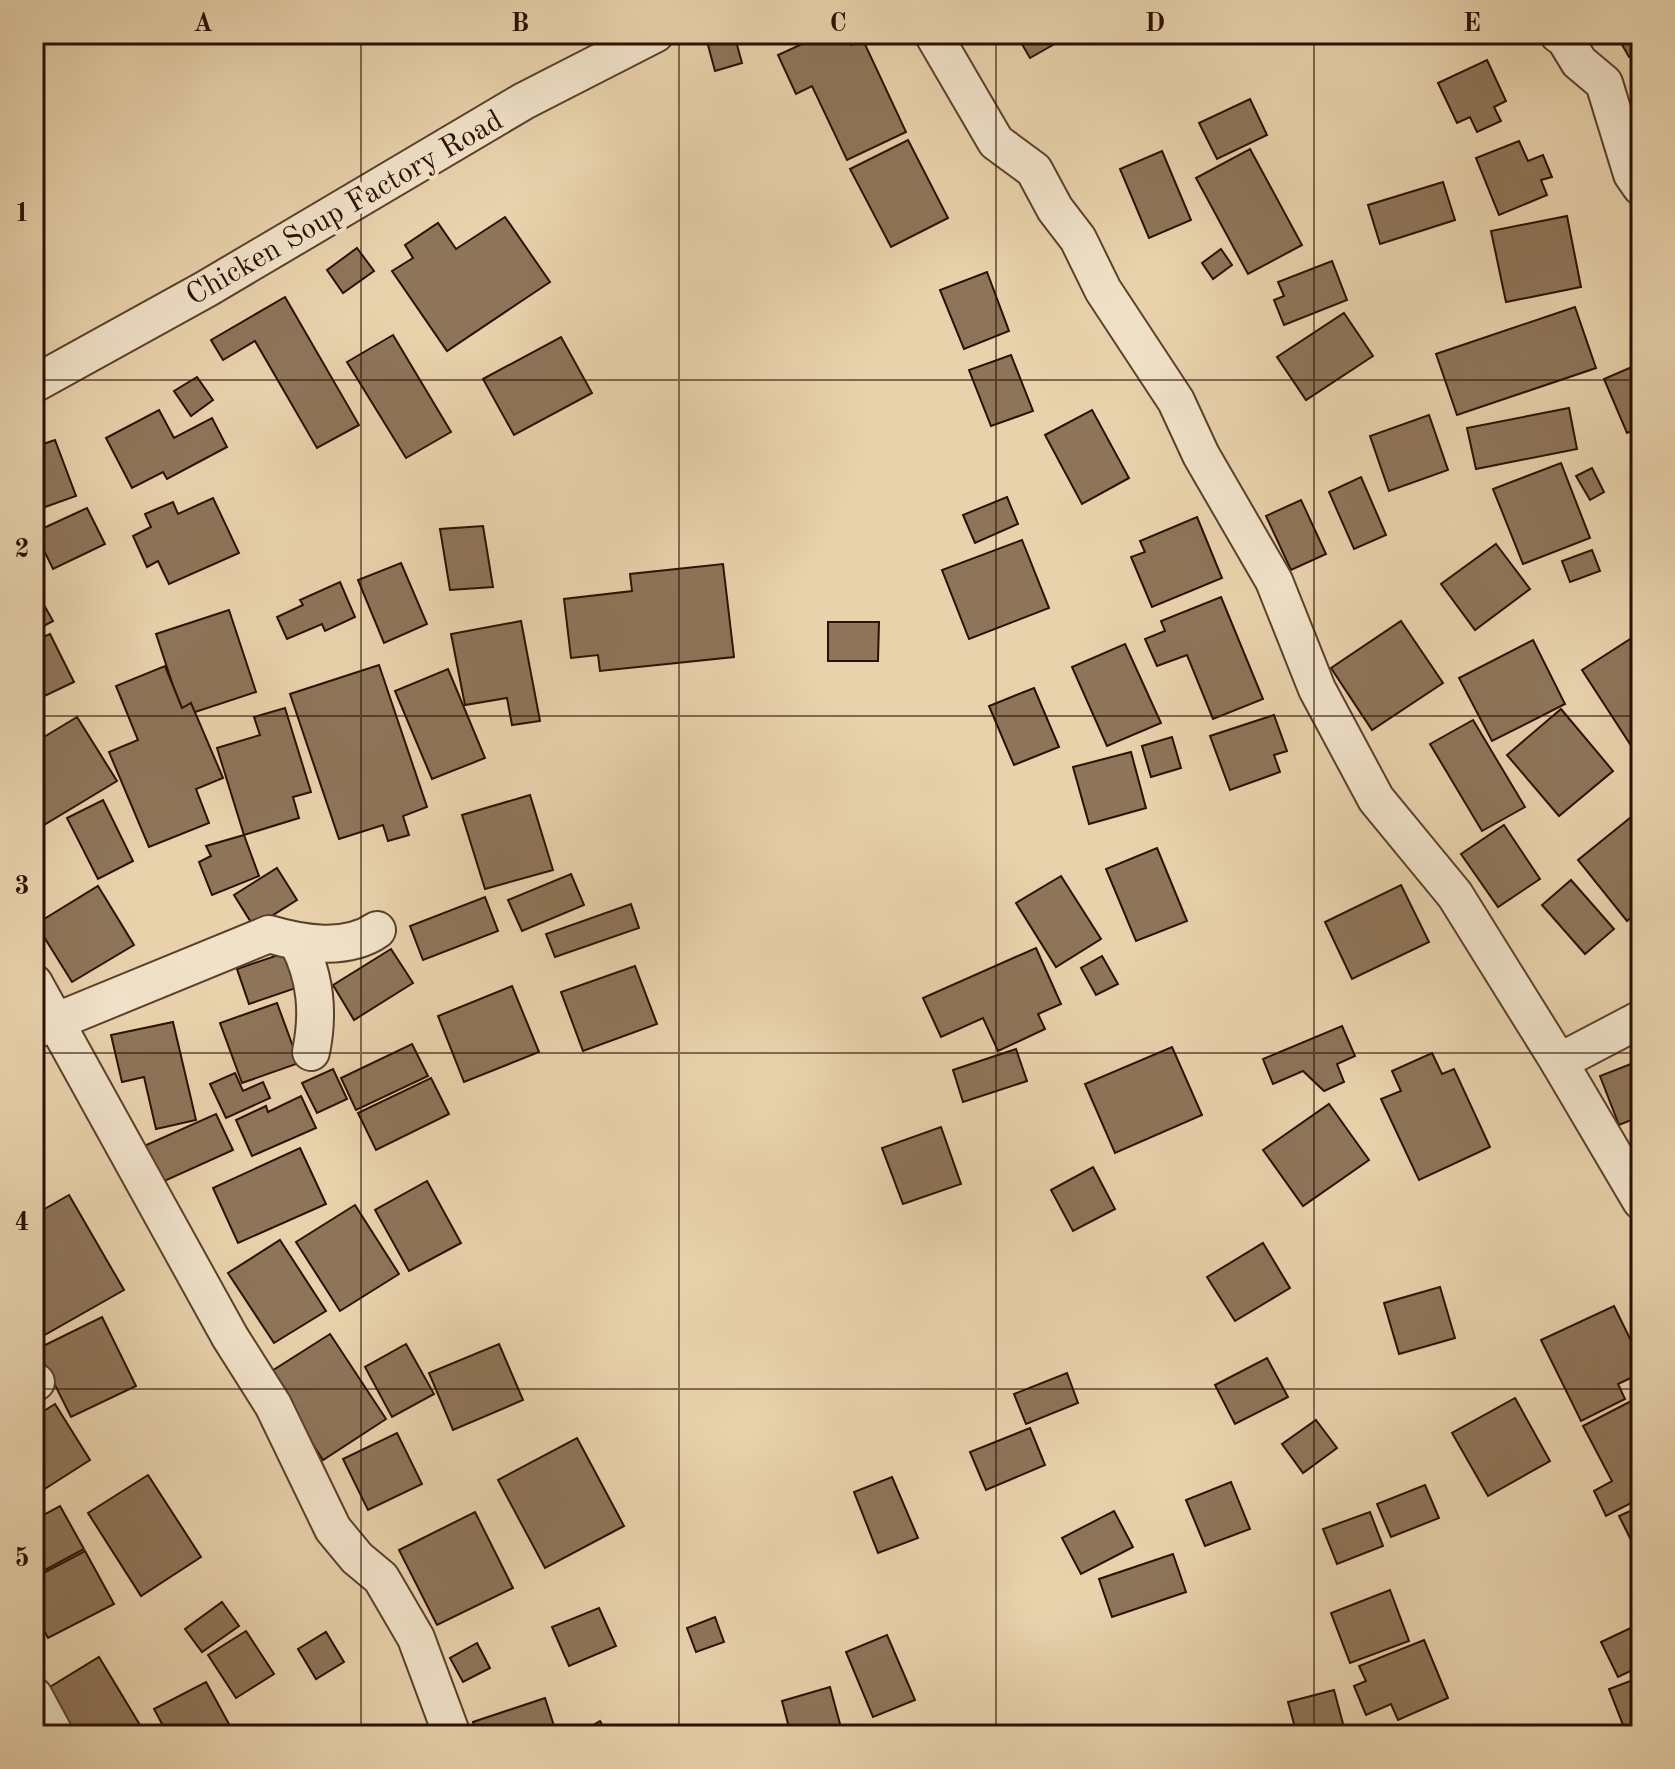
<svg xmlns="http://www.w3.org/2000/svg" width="1675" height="1769" font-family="'Old Standard TT',serif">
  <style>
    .building { fill: #8e7559; stroke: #2c1000; stroke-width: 2 }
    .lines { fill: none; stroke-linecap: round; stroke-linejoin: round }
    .street-casing { stroke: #5b402b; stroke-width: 40 }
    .street { stroke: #f0e2c9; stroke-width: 36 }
    .grid { fill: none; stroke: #2c1000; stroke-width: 2; stroke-opacity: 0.55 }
    .labels { text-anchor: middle; stroke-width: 8; stroke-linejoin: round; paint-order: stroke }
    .street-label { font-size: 30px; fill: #2c1000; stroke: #f0e2c9 }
    .neatline { fill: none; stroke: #2c1000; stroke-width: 3 }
    .grid-label { font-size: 26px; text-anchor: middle; font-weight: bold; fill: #2c1000 }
  </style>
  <rect width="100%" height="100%" fill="#e8d2ac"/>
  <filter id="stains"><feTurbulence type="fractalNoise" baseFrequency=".0025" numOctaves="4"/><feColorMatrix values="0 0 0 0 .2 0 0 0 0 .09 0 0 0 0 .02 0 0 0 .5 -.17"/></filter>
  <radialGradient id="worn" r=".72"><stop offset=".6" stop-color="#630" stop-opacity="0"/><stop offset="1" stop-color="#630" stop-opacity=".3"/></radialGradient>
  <g class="building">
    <path d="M705,34H734L742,63L715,71Z"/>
    <path d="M824,34H845L851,45L863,40L906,132L847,160L812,86L796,94L778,55Z"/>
    <path d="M1016,34H1072L1030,58Z"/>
    <path d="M1616,34H1641V50L1629,57Z"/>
    <path d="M1487,60L1506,101L1494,107L1501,121L1477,132L1470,117L1457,123L1438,83Z"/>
    <path d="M1250,99L1267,135L1217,159L1199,123Z"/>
    <path d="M908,140L948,218L891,247L850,169Z"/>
    <path d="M1519,141L1528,161L1543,155L1552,177L1541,180L1547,195L1499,215L1476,158Z"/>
    <path d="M1250,149L1302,245L1248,274L1196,178Z"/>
    <path d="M1162,151L1191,220L1149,238L1120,169Z"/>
    <path d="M1443,182L1455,220L1380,244L1368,205Z"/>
    <path d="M1567,216L1581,287L1506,302L1491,231Z"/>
    <path d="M505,217L550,282L447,351L392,271L413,258L405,245L438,223L456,249Z"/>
    <path d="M357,248L374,271L343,293L327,270Z"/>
    <path d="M1221,249L1232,265L1213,279L1202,263Z"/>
    <path d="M1332,261L1347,300L1284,325L1274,300L1284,296L1278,282Z"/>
    <path d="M987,272L1009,331L964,349L940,290Z"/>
    <path d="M285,297L359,425L317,448L255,341L223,360L211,340Z"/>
    <path d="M1575,307L1596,368L1457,415L1436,354Z"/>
    <path d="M1344,313L1373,356L1306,400L1277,357Z"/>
    <path d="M393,335L451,432L406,458L347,362Z"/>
    <path d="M561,337L592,393L514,435L483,379Z"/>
    <path d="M1011,355L1033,411L991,426L969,370Z"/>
    <path d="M1641,363V427L1627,433L1604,379Z"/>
    <path d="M197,377L213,400L191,416L174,391Z"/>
    <path d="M1569,408L1577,449L1476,469L1467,428Z"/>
    <path d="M159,410L174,438L212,418L227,447L167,479L163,472L132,488L106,438Z"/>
    <path d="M1092,410L1129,478L1082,504L1045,435Z"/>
    <path d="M1429,415L1448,470L1389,491L1370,436Z"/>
    <path d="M55,440L76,496L34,511V447Z"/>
    <path d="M1561,463L1590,538L1523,564L1493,489Z"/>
    <path d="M1592,468L1604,492L1590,500L1576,476Z"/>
    <path d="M1361,477L1386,535L1354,549L1329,492Z"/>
    <path d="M1007,497L1018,524L975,543L963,515Z"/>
    <path d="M213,498L239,553L169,584L158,561L147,567L133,536L151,527L145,514L173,502L178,514Z"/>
    <path d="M1301,500L1326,554L1291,570L1266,516Z"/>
    <path d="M87,508L105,544L53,569L35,532Z"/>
    <path d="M1197,517L1222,578L1152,607L1131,557L1145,552L1140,541Z"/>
    <path d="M483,526L493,587L450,590L440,529Z"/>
    <path d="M1022,540L1049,608L969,639L942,570Z"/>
    <path d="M1496,544L1530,589L1475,630L1441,584Z"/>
    <path d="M1592,550L1600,571L1570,582L1562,561Z"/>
    <path d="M401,563L427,624L384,643L358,580Z"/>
    <path d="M723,564L734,657L600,671L598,655L571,658L564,599L632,591L630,574Z"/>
    <path d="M340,582L355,617L325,631L322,624L287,639L277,617L303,605L300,600Z"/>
    <path d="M34,587L53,621L34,631Z"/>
    <path d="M1221,597L1263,699L1213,719L1187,655L1157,666L1145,639L1165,631L1161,621Z"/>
    <path d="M229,610L256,692L183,716L156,634Z"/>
    <path d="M521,621L540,721L512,725L507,698L465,705L451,634Z"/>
    <path d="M1401,621L1443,683L1372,730L1331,668Z"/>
    <path d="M828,622H879L878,661H828Z"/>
    <path d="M1641,632V761L1582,670Z"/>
    <path d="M50,634L74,682L34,701V641Z"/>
    <path d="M1533,640L1565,704L1492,741L1459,678Z"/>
    <path d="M1125,644L1161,723L1107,746L1072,667Z"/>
    <path d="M379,665L427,807L403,816L409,835L388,841L383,825L339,839L290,694Z"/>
    <path d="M165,666L182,708L191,703L223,778L196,789L209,823L149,847L109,752L138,740L116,686Z"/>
    <path d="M448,669L485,758L432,779L395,691Z"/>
    <path d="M1034,688L1059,747L1014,765L989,706Z"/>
    <path d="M285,708L311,792L293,797L299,818L244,835L217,748L260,735L254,717Z"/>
    <path d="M1561,709L1613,771L1559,816L1507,755Z"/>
    <path d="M1274,715L1287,751L1274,755L1280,772L1230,790L1210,736Z"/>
    <path d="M77,717L117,781L34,831V743Z"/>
    <path d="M1473,720L1525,807L1482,831L1430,744Z"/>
    <path d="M1172,737L1181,768L1151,777L1142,746Z"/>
    <path d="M1131,752L1146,808L1089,824L1073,767Z"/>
    <path d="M530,795L553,870L485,889L462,815Z"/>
    <path d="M103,800L133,861L98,879L67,818Z"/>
    <path d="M1641,809V909L1627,921L1578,860Z"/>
    <path d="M1504,825L1540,879L1498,907L1461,854Z"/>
    <path d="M244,835L259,876L212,895L199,862L211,856L206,846Z"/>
    <path d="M1157,848L1187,921L1136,941L1106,869Z"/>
    <path d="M277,868L297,900L254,927L234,895Z"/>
    <path d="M571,874L584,905L522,931L508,900Z"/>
    <path d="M1061,876L1101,939L1056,967L1016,903Z"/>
    <path d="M1571,880L1614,929L1585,954L1542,905Z"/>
    <path d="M1401,885L1429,942L1352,979L1325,922Z"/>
    <path d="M98,886L134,945L72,982L36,924Z"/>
    <path d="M485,897L498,931L423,960L410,926Z"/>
    <path d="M631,904L639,928L555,957L546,934Z"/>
    <path d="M1036,948L1061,1004L1038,1014L1045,1029L998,1051L983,1018L941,1037L923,998Z"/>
    <path d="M391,949L413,983L354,1020L333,985Z"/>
    <path d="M287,952L299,987L249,1004L237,969Z"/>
    <path d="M1102,956L1118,984L1096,995L1081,968Z"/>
    <path d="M635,966L657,1024L583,1051L561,992Z"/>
    <path d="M512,986L539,1052L464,1082L438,1016Z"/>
    <path d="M277,1003L299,1063L242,1083L220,1023Z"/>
    <path d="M173,1022L196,1120L156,1129L144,1077L122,1082L111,1035Z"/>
    <path d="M1342,1026L1355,1056L1337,1064L1344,1082L1324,1091L1303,1071L1273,1084L1263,1059Z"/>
    <path d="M412,1044L428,1076L356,1110L341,1078Z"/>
    <path d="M1172,1047L1202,1115L1115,1153L1085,1084Z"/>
    <path d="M1016,1049L1027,1081L963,1102L953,1070Z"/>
    <path d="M1432,1053L1442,1074L1454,1069L1490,1147L1419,1180L1381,1099L1401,1091L1392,1071Z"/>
    <path d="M1641,1060V1116L1619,1125L1600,1076Z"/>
    <path d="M333,1069L347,1099L317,1113L302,1083Z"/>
    <path d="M235,1073L243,1091L263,1082L270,1098L226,1118L210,1084Z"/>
    <path d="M431,1078L449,1114L376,1150L358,1113Z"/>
    <path d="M301,1096L316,1128L252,1156L236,1120L266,1106L268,1112Z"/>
    <path d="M1329,1104L1369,1160L1303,1206L1263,1150Z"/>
    <path d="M216,1114L233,1150L160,1183L144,1146Z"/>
    <path d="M941,1127L961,1184L903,1204L882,1148Z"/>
    <path d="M300,1148L326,1204L238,1243L213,1188Z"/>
    <path d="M1093,1167L1115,1209L1073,1231L1051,1190Z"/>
    <path d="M427,1181L461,1243L409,1271L375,1210Z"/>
    <path d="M69,1195L124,1290L34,1341V1215Z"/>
    <path d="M355,1205L399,1274L340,1311L296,1242Z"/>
    <path d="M280,1240L326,1311L274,1343L228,1273Z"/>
    <path d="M1263,1243L1290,1288L1235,1321L1207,1277Z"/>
    <path d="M1440,1287L1455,1338L1399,1354L1384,1303Z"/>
    <path d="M1614,1306L1641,1361V1373L1618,1384L1625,1399L1581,1421L1541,1340Z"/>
    <path d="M102,1317L136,1386L71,1417L37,1349Z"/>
    <path d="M330,1334L386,1419L323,1460L267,1374Z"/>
    <path d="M406,1344L434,1394L392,1417L365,1367Z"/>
    <path d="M499,1344L523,1400L453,1430L429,1373Z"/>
    <path d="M1267,1358L1288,1397L1235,1424L1215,1385Z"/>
    <path d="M1067,1373L1078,1403L1026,1424L1014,1394Z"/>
    <path d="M1641,1396V1498L1606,1516L1594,1491L1612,1481L1583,1426Z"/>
    <path d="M1515,1398L1550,1461L1488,1496L1452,1433Z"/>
    <path d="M55,1404L90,1460L40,1492L34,1483V1417Z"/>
    <path d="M1316,1420L1337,1448L1303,1473L1282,1444Z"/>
    <path d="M1030,1428L1045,1465L986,1490L970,1452Z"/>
    <path d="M397,1433L422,1484L368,1510L343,1459Z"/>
    <path d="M577,1438L624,1526L545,1568L498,1480Z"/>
    <path d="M148,1475L201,1557L141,1596L88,1513Z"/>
    <path d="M892,1477L918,1538L878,1553L854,1492Z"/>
    <path d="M1231,1482L1250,1529L1205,1546L1186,1500Z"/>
    <path d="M1425,1485L1439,1518L1391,1537L1377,1504Z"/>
    <path d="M60,1506L84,1549L34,1576V1520Z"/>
    <path d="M1641,1506V1541L1633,1544L1619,1516Z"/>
    <path d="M1114,1511L1133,1547L1081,1574L1062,1538Z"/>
    <path d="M475,1512L513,1588L437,1625L399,1550Z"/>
    <path d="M1370,1512L1383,1546L1337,1564L1323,1529Z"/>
    <path d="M85,1551L114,1604L48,1638L34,1612V1578Z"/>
    <path d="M1173,1554L1186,1592L1112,1617L1099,1579Z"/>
    <path d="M1390,1590L1409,1641L1350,1663L1331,1613Z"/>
    <path d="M222,1602L239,1626L202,1652L185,1629Z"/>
    <path d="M599,1608L616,1646L569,1666L552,1627Z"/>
    <path d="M715,1617L724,1642L696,1652L687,1628Z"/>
    <path d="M1641,1623V1666L1618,1677L1601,1642Z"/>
    <path d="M246,1631L274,1674L236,1698L208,1655Z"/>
    <path d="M326,1632L344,1662L316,1679L298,1649Z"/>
    <path d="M887,1635L915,1700L873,1717L846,1652Z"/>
    <path d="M1424,1640L1448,1698L1398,1720L1391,1704L1366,1715L1354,1686L1366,1681L1359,1666Z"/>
    <path d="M477,1643L490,1668L463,1682L450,1658Z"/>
    <path d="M99,1657L146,1735H65L40,1693Z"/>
    <path d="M1641,1677V1735H1627L1609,1689Z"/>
    <path d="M206,1682L235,1735H168L154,1709Z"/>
    <path d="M830,1687L843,1735H791L782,1701Z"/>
    <path d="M1334,1690L1346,1735H1297L1288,1702Z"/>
    <path d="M545,1698L557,1735H477L473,1722Z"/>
    <path d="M600,1721L608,1735H576Z"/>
  </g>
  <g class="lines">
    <g class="street-casing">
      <g id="street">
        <path d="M933,34L996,142L1034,170L1055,209L1078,239L1103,290L1176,401L1201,455L1274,581L1317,689L1376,799L1455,895L1559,1062L1641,1201"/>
        <path d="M1558,34L1565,39L1579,62L1604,83L1632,174L1641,187"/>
        <path d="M34,384L206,289L524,101L655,34"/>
        <path d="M298,943C316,978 319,1013 311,1052"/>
        <path d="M34,983L230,1337L273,1405L333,1529L357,1558L381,1578L416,1638L452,1735"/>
        <path d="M35,1030L269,934C302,944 347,951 377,930"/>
        <path d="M1559,1062L1641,1019"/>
        <path d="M34,1383L36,1382"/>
        <path d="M34,1696L55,1735"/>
      </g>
    </g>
    <use href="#street" class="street"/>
  </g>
  <path class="grid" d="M361,34V1735M679,34V1735M996,34V1735M1314,34V1735M34,380H1641M34,716H1641M34,1053H1641M34,1389H1641"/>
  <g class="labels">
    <g class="street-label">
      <text transform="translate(344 207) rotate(-30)" y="10">Chicken Soup Factory Road</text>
    </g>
  </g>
  <rect width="1675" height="1769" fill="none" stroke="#e8d2ac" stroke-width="88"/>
  <rect x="44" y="44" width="1587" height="1681" class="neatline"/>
  <g class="grid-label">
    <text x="203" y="31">A</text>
    <text x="520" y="31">B</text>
    <text x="838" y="31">C</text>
    <text x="1155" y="31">D</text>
    <text x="1472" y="31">E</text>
    <text x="22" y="221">1</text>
    <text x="22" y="557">2</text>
    <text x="22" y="894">3</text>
    <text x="22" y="1230">4</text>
    <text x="22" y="1566">5</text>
  </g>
  <rect width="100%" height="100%" filter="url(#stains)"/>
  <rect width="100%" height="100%" fill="url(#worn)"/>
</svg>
